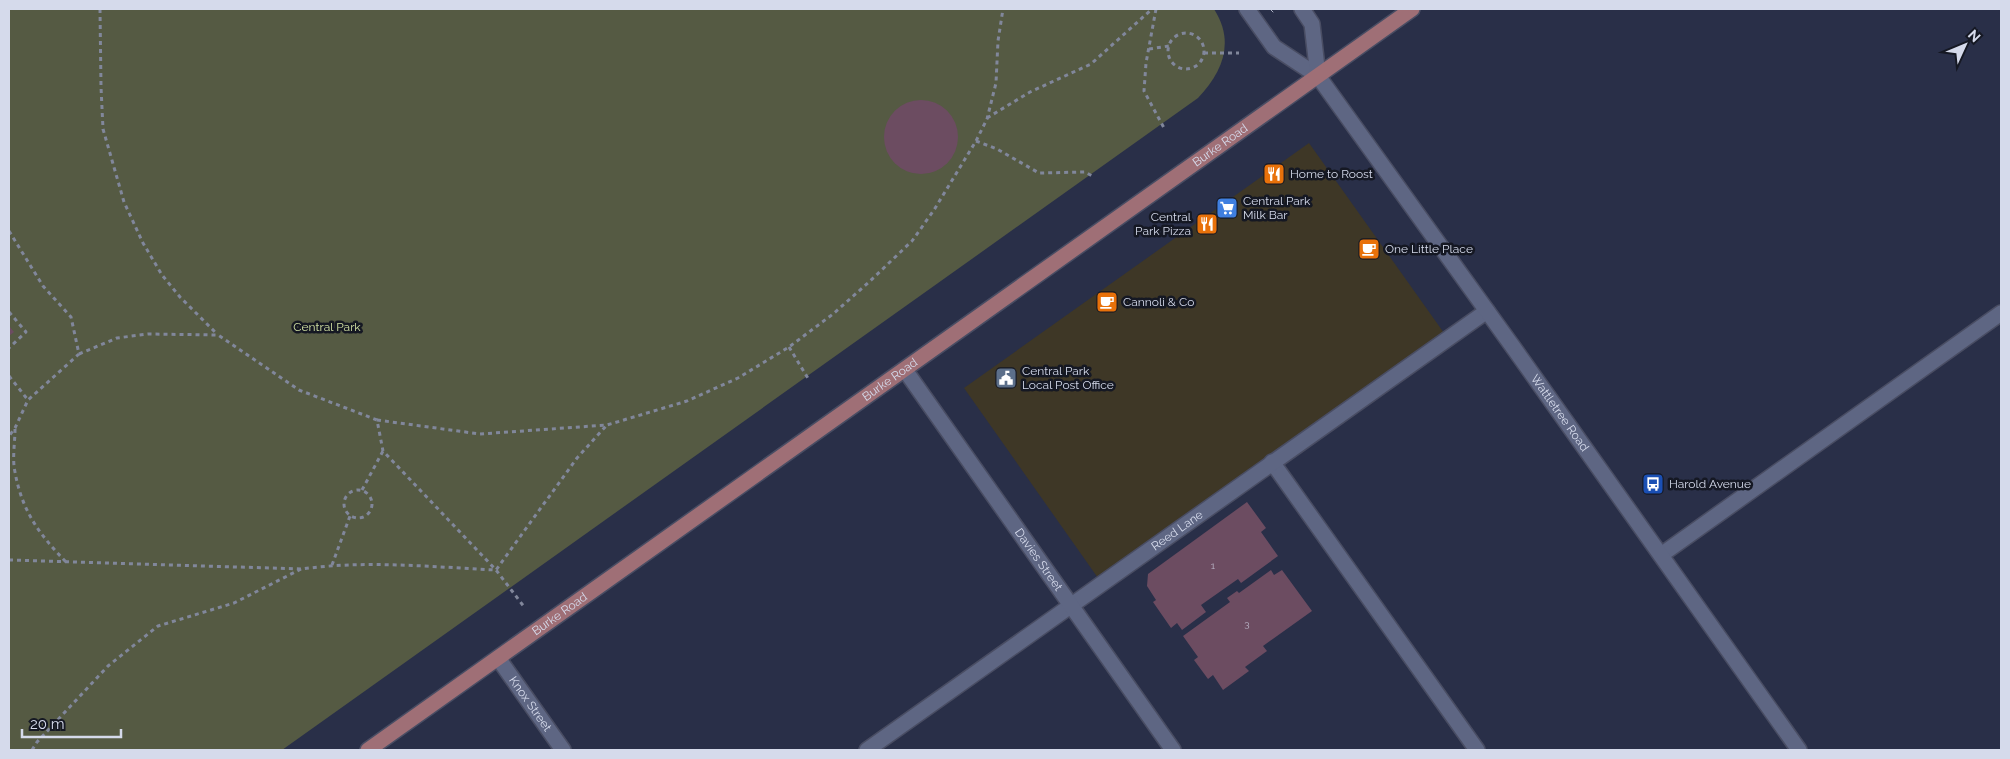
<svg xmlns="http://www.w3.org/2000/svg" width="2010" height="759" font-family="Raleway,sans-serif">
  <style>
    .commercial { fill: #3e3726 }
    .green { fill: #555a43 }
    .building { fill: #6c4c61 }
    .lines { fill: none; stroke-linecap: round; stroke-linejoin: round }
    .service-casing { stroke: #494d63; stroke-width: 18 }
    .minor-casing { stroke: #494d63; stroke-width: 18 }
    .secondary-casing { stroke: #494d63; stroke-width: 18 }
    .primary-casing { stroke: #494d63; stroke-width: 18 }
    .path { stroke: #81879b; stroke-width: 3; stroke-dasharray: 4 4; stroke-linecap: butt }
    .service { stroke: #5e6683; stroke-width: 15 }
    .minor { stroke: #5e6683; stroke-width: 15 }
    .secondary { stroke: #5e6683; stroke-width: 15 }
    .primary { stroke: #9f6f76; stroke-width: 15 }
    .tram { stroke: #acb1c4; stroke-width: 1 }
    .labels { text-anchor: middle; stroke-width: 5; stroke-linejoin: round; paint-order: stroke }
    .number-label { font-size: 10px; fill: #bbb6c8 }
    .street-label { font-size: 12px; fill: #d5daeb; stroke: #151823 }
    .poi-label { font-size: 12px; fill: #d5daeb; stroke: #151823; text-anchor: start }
    .park-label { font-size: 12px; fill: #d2e1a3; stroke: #151823 }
  </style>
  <rect width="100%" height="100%" fill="#292f48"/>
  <path class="commercial" d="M1309,143L1444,333L1098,578L964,388Z"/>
  <path class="green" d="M9,9H1214C1235,42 1223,71 1198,98L282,750H9Z"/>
  <g class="building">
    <circle cx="921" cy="137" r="37"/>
    <path d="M9,326L14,332L9,336Z"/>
    <path d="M1247,502L1266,528L1261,532L1278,556L1241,583L1238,579L1201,605L1206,612L1182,630L1177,623L1171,628L1153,602L1156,600L1147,586L1148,574Z"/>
    <path d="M1271,570L1274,575L1282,570L1312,611L1263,646L1267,651L1245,667L1249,671L1223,690L1213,675L1208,679L1194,660L1198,657L1183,636L1230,602L1227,598L1237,591L1239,593Z"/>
  </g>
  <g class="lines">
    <g class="service-casing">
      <g id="service">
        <path d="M1272,462L1477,750"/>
        <path id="s1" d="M867,750L1487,311"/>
      </g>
    </g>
    <g class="minor-casing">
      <g id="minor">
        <path id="s2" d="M905,370L1173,750"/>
        <path d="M1661,555L2001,313"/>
        <path id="s3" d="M498,658L563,750"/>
      </g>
    </g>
    <g class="secondary-casing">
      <g id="secondary">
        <path id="s4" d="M1247,9L1274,47L1318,76L1513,347L1799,750"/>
        <path d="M1302,9L1312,24L1318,76"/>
      </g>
    </g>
    <g class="primary-casing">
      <g id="primary">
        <path id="s5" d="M368,750L1412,9"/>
      </g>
    </g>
    <g class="path">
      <path d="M100,9L101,87L103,129L124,202L143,243L162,275L180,297L217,334"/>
      <path d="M1156,9L1146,63L1144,91L1164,128"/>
      <circle cx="1186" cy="51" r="18"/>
      <path d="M1149,49L1169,46"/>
      <path d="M1204,53H1239"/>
      <path d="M987,118L1030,92L1091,64L1152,9"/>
      <path d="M976,141L997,149L1039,173L1085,172L1094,177"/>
      <path d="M9,231L43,286L71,317L79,354L28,400L15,428L9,436"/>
      <path d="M9,312L26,332L9,348"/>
      <path d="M789,347L809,380"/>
      <path d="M79,354L117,338L148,334L218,335L299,390L377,420L383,451L496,570L525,608"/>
      <path d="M9,376L28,400"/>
      <path d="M377,420L480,434L607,425L687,401L738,378L789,347L833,314L869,282L912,241L934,210L976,141L987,119L996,83L998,41L1003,9"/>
      <path d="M15,429C15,443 12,459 15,472C22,511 39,534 66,562"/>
      <circle cx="358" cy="504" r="14"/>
      <path d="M362,490L383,451"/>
      <path d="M9,560L302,569C366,560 432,567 496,570L577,458L606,426"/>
      <path d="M332,565L350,516"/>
      <path d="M32,750L37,742L108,666L158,626L234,603L301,569"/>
    </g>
    <use href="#service" class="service"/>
    <use href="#minor" class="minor"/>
    <use href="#secondary" class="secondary"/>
    <use href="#primary" class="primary"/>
    <path class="tram" d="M1270,9L1273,12"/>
  </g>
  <defs>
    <g id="restaurant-square" transform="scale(1.125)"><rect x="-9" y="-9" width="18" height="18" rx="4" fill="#e8710a" stroke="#151823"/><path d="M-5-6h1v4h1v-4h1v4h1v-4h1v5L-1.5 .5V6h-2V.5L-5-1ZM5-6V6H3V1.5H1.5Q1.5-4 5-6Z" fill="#fff"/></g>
    <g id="supermarket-square" transform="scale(1.125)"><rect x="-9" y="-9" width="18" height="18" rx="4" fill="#3f7fe0" stroke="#151823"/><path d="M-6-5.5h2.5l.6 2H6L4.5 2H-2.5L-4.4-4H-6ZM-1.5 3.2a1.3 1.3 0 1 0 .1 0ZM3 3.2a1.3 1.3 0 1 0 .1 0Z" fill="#fff"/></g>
    <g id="cafe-square" transform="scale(1.125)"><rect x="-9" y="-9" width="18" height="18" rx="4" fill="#e8710a" stroke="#151823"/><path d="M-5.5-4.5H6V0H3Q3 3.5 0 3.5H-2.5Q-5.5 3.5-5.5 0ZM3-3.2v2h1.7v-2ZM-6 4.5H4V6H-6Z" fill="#fff"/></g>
    <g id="civic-square" transform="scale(1.125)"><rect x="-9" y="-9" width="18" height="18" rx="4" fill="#5c6f8a" stroke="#151823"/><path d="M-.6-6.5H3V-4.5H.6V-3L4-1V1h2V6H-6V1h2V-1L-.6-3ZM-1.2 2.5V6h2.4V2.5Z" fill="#fff"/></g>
    <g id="bus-square" transform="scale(1.125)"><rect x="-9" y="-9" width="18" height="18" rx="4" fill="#1a4fb4" stroke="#151823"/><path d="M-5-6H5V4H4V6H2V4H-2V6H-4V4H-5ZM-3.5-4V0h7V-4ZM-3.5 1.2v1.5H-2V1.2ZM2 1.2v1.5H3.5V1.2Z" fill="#fff"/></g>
  </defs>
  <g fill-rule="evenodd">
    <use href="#restaurant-square" x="1274" y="174"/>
    <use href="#supermarket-square" x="1227" y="208"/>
    <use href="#restaurant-square" x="1207" y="224"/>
    <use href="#cafe-square" x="1369" y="249"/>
    <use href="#cafe-square" x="1107" y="302"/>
    <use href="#civic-square" x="1006" y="378"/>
    <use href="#bus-square" x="1653" y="484"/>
  </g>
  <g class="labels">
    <g class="number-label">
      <text x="1213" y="569">1</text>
      <text x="1247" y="627">3</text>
    </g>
    <g class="street-label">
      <text dy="4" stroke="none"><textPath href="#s5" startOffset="1045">Burke Road</textPath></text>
      <text dy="4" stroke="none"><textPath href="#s5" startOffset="640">Burke Road</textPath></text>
      <text dy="4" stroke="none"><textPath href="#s4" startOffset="514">Wattletree Road</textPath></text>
      <text dy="4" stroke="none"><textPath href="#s1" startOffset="380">Reed Lane</textPath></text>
      <text dy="4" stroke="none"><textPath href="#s2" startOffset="232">Davies Street</textPath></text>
      <text dy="4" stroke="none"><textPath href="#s5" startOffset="235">Burke Road</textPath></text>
      <text dy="4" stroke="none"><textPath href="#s3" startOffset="56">Knox Street</textPath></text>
    </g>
    <g class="poi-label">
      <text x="1290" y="178">Home to Roost</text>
      <text x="1243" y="205">Central Park<tspan x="1243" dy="14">Milk Bar</tspan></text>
      <text x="1191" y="221" text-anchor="end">Central<tspan x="1191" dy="14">Park Pizza</tspan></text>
      <text x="1385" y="253">One Little Place</text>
      <text x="1123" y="306">Cannoli &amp; Co</text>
      <text x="1022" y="375">Central Park<tspan x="1022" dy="14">Local Post Office</tspan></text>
      <text x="1669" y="488">Harold Avenue</text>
    </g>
    <g class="park-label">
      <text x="327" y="331">Central Park</text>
    </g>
  </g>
  <rect width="2010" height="759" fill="none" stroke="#d5daeb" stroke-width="20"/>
  <g transform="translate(1965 45) rotate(46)" stroke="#151823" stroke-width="4" paint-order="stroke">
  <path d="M0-4L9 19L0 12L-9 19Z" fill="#d5daeb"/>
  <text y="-8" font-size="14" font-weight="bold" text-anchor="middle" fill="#d5daeb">N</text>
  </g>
  <path d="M22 729v8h99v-8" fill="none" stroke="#d5daeb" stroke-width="2.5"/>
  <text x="30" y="729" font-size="15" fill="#d5daeb" stroke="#151823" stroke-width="4" paint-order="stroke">20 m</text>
</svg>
